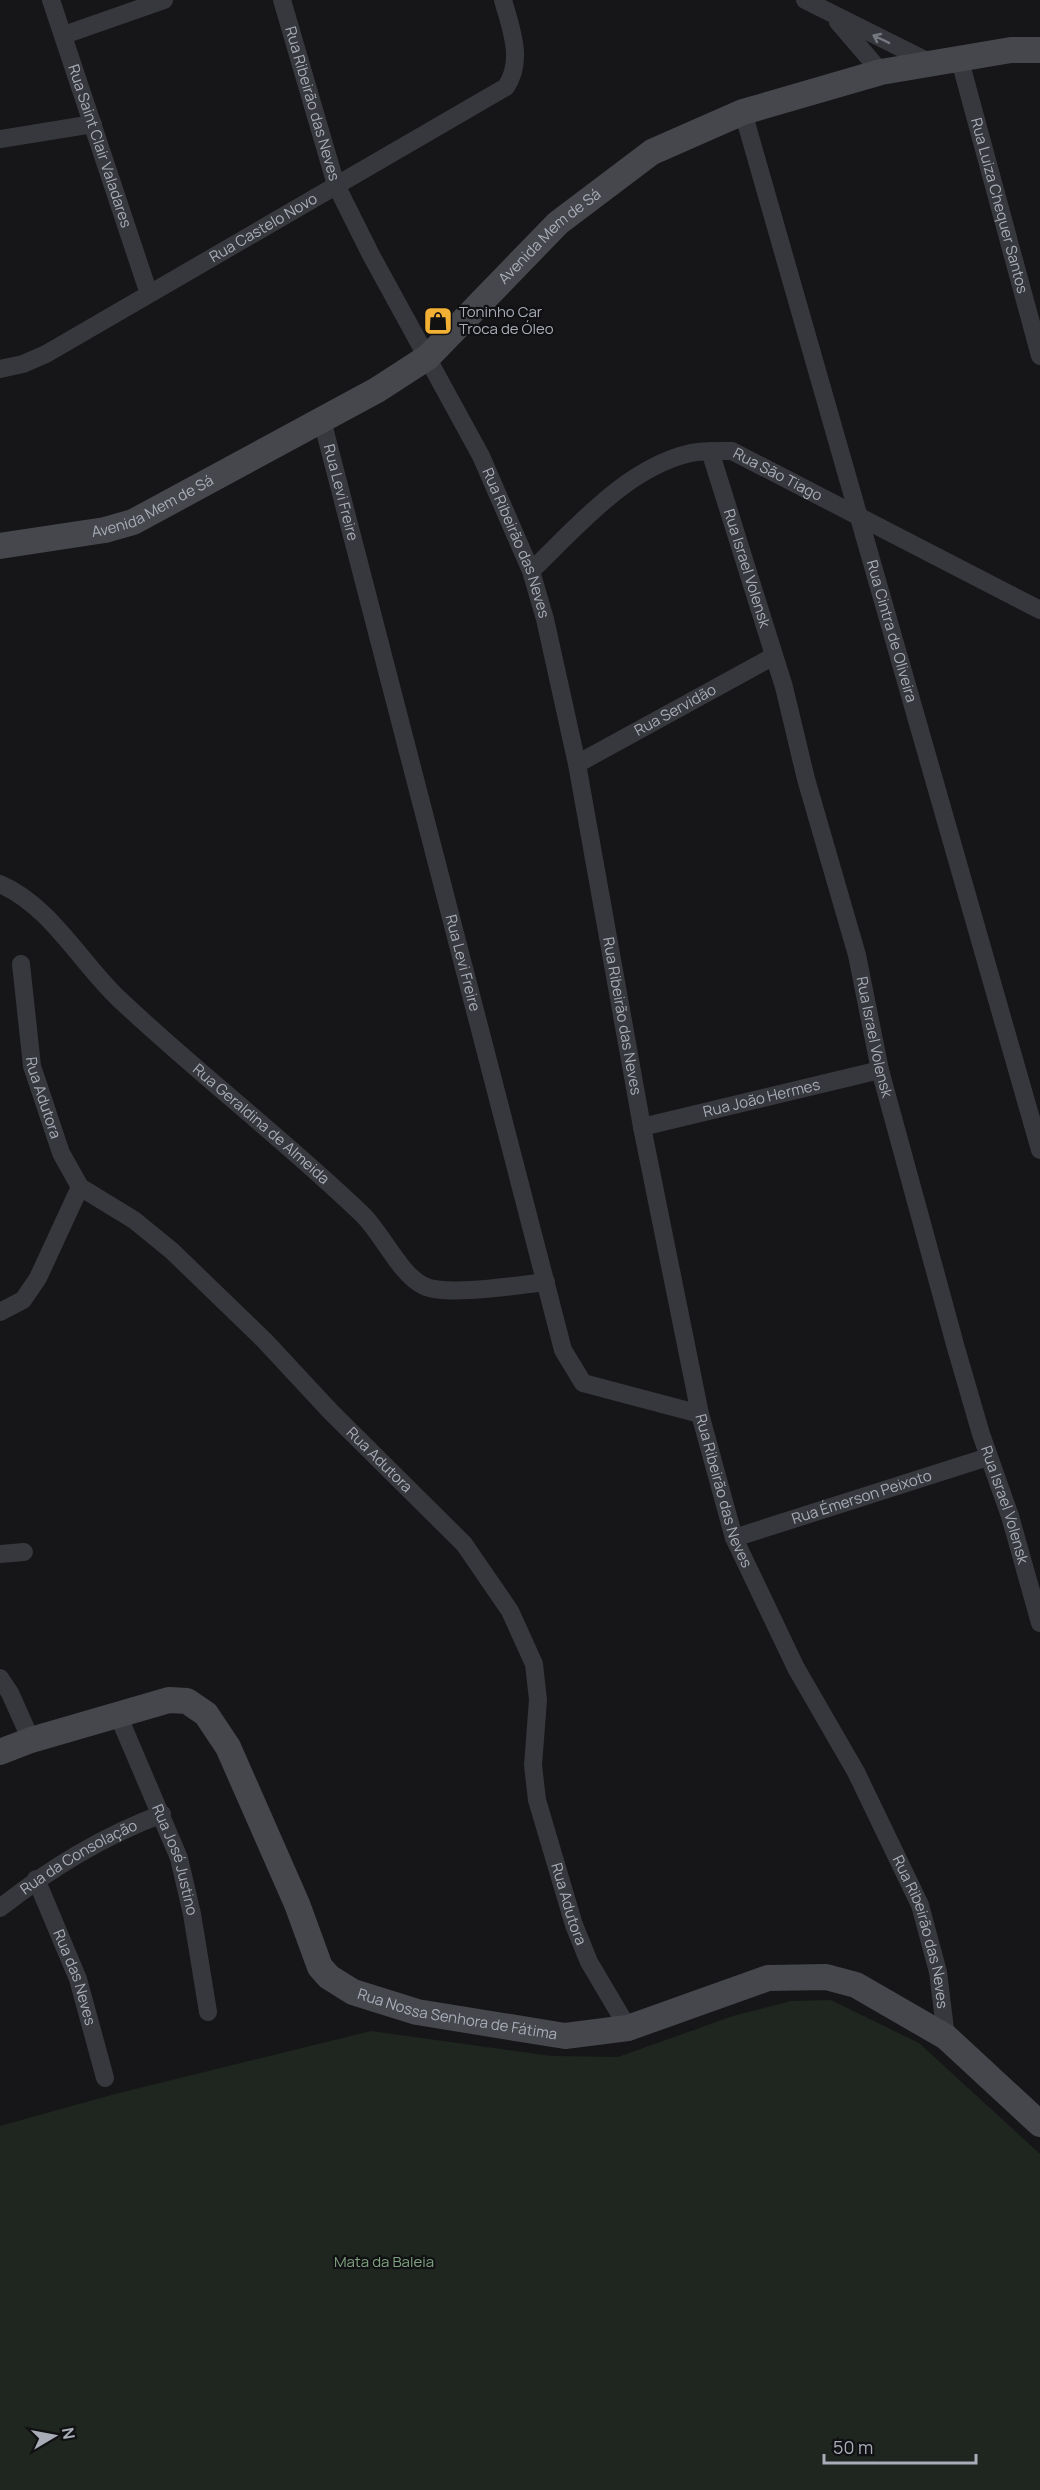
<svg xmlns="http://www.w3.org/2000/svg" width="1040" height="2490" font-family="Manrope,sans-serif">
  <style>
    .green { fill: #1e261f }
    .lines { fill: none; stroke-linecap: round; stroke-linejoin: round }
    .street { stroke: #37383d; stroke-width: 18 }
    .secondary { stroke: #45474d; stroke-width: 26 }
    .oneway { stroke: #757881 }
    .labels { text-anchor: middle; stroke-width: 4.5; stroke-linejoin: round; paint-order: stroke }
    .street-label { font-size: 15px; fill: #a8adb8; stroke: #111113 }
    .poi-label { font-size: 15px; fill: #a8adb8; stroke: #111113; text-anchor: start }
    .park-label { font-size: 15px; fill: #7fa381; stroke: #111113 }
  </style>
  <rect width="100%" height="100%" fill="#161618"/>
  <path class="green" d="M831,2000L919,2043L1040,2154V2490H0V2126L115,2094L371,2031L552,2056L618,2057L733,2016L791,2001Z"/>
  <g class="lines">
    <g class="street">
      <path id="s1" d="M51,0L149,294"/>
      <path id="s2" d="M282,0L336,185L371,255L481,456L531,571L545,619L577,764L642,1127L700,1414L734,1538L796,1668L856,1772L920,1905L938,1972L946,2037"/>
      <path d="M805,0L929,62"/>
      <path d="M838,22L881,72"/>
      <path d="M64,35L164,0"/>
      <path id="s3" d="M959,57L1040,356"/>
      <path id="s4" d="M743,112L1040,1150"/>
      <path d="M0,139L93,124"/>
      <path id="s5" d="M0,369L23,364L46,354L506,87C524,60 511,29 503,0"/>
      <path id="s6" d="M322,420L563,1350L583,1383L700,1414"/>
      <path id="s7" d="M710,451L784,687L806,779L857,955L880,1070L956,1348L981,1434L1010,1516L1040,1623"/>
      <path id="s8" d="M531,571C576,528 627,467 691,453C705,450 719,451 732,451L1040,610"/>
      <path id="s9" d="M577,764L774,656"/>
      <path id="s10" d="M0,884C49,905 79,960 117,997C196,1072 283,1138 362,1214C382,1233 400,1275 424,1286C447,1297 518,1285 546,1282"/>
      <path id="s11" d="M21,964L32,1066L61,1153L80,1187L134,1220L172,1251L265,1341L331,1412L464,1544L510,1611L534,1664L538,1700L533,1765L537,1800L574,1925L589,1962L628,2028"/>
      <path id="s12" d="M642,1127L880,1070"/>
      <path d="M0,1312L23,1300L38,1278L80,1187"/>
      <path id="s13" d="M734,1538L988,1457"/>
      <path d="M0,1554L24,1552"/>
      <path d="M0,1678L10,1693L31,1740"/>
      <path id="s14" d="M118,1715L179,1858L192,1914L208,2012"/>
      <path id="s15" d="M36,1879L78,1979L105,2078"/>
      <path id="s16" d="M0,1908C51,1868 101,1837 162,1814"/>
    </g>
    <g class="secondary">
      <path id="s17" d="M0,546L105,530L133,522L377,390L428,357L558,223L652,152L743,112L881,72L1011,50H1040"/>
      <path id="s18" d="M0,1752L31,1740L169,1700L187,1701L206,1714L228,1747L297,1904L320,1967L329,1977L353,1992L417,2012L565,2036L628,2028L768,1978L826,1977L856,1985L946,2037L1040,2124"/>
    </g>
  </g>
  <defs><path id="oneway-shaft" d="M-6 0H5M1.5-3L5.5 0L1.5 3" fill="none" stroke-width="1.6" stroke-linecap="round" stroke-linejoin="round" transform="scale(1.5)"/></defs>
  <use class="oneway" href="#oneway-shaft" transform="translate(881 39) rotate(-154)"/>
  <defs>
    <g id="shop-square" transform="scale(1.5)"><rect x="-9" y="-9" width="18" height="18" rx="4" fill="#f2b134" stroke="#111113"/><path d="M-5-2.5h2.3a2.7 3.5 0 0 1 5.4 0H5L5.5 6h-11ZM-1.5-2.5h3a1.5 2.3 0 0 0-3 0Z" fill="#111"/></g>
  </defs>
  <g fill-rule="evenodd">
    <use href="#shop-square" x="438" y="321"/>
  </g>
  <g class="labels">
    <g class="street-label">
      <text dy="5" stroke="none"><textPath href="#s2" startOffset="108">Rua Ribeirão das Neves</textPath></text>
      <text dy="5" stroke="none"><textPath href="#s1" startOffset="154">Rua Saint Clair Valadares</textPath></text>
      <text dy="5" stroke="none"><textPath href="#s3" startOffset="154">Rua Luiza Chequer Santos</textPath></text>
      <text dy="5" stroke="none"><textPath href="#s5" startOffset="300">Rua Castelo Novo</textPath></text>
      <text dy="5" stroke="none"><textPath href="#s17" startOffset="645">Avenida Mem de Sá</textPath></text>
      <text dy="5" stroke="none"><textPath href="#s8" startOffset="294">Rua São Tiago</textPath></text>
      <text dy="5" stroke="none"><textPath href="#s6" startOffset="75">Rua Levi Freire</textPath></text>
      <text dy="5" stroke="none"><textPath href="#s17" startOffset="159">Avenida Mem de Sá</textPath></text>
      <text dy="5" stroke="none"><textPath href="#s2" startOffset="594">Rua Ribeirão das Neves</textPath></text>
      <text dy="5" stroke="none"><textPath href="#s7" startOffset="123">Rua Israel Volensk</textPath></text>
      <text dy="5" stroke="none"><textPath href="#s4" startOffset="540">Rua Cintra de Oliveira</textPath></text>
      <text dy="5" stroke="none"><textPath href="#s9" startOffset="112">Rua Servidão</textPath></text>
      <text dy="5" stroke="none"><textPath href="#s6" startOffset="561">Rua Levi Freire</textPath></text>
      <text dy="5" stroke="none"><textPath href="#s2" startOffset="1080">Rua Ribeirão das Neves</textPath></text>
      <text dy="5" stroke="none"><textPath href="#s7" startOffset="609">Rua Israel Volensk</textPath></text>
      <text dy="5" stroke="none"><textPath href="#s11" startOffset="136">Rua Adutora</textPath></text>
      <text dy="5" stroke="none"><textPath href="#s12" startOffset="123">Rua João Hermes</textPath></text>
      <text dy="5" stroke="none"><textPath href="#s10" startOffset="356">Rua Geraldina de Almeida</textPath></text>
      <text dy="5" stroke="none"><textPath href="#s11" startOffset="640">Rua Adutora</textPath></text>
      <text dy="5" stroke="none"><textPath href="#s2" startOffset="1566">Rua Ribeirão das Neves</textPath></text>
      <text dy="5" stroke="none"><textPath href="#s13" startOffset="134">Rua Émerson Peixoto</textPath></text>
      <text dy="5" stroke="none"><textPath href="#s7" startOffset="1095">Rua Israel Volensk</textPath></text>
      <text dy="5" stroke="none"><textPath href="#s16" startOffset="94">Rua da Consolação</textPath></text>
      <text dy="5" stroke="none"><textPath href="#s14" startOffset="156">Rua José Justino</textPath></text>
      <text dy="5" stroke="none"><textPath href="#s11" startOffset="1144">Rua Adutora</textPath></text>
      <text dy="5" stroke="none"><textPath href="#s2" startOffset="2052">Rua Ribeirão das Neves</textPath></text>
      <text dy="5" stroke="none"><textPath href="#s15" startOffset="106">Rua das Neves</textPath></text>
      <text dy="5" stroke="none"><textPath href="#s18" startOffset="645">Rua Nossa Senhora de Fátima</textPath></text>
    </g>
    <g class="poi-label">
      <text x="459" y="317">Toninho Car<tspan x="459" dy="17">Troca de Óleo</tspan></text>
    </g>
    <g class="park-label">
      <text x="384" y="2267">Mata da Baleia</text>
    </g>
  </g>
  <g transform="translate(54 2436) rotate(80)" stroke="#111113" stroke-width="4.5" paint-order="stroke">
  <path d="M0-4.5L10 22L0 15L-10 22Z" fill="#a8adb8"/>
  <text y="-9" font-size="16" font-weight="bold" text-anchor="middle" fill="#a8adb8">N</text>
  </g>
  <path d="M824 2454v9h152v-9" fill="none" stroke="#a8adb8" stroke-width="3"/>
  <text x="833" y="2454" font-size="18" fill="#a8adb8" stroke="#111113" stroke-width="4.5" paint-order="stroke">50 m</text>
</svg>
